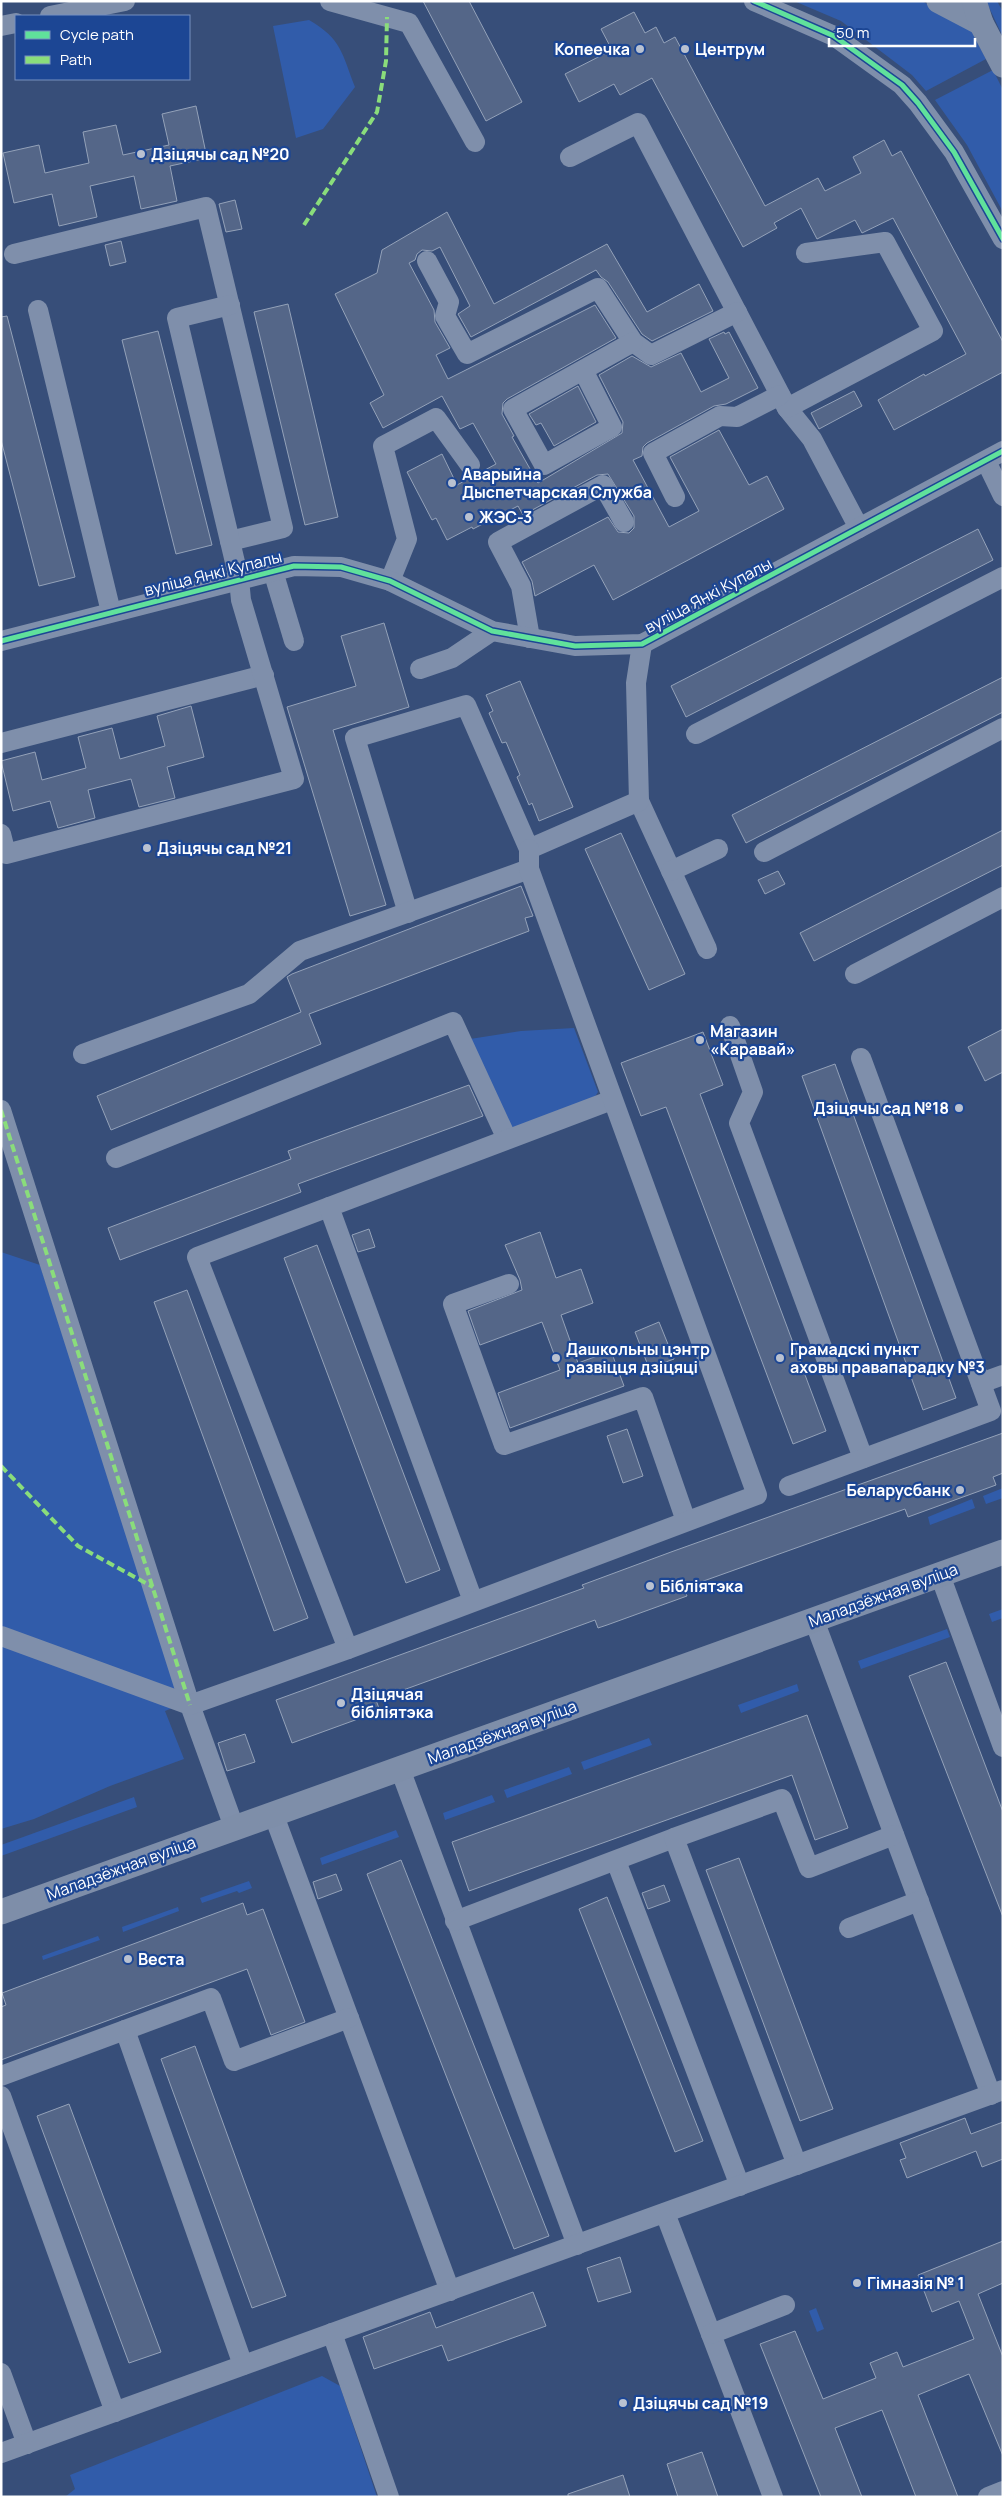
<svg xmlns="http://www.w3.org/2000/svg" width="1004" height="2498" font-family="Manrope,sans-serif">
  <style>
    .green { fill: #315caa }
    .building { fill: #546688; stroke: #94a2b9 }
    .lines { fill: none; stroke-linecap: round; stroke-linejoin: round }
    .minor { stroke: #7f8fab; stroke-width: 20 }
    .major { stroke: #7e8ea9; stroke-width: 25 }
    .quiet { stroke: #8add7b; stroke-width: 4; stroke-dasharray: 8 4; stroke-linecap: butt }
    .cycleway-casing { stroke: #1c4694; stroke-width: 8 }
    .cycleway { stroke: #60e19b; stroke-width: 5 }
    .poi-dot { fill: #b9c1d0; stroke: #1c4694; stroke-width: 2 }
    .labels { text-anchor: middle; stroke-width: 4.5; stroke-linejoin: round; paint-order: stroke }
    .poi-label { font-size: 16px; font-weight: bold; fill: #fff; stroke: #1c4694; text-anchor: start }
    .street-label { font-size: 16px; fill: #fff; stroke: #1c4694 }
  </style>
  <rect width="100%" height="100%" fill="#374e79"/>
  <g class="green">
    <path d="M794,1H922L971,30L986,59L926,91L912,75L841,21Z"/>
    <path d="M986,1H997L1003,12V37Z"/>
    <path d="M309,20C342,39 342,54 355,87L323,129L296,138L273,26Z"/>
    <path d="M993,70L1003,90V212L967,145L935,100Z"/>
    <path d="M574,1028L598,1092L592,1101L511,1132L470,1039L521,1031Z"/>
    <path d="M1,1252L40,1265L182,1704L165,1711L184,1759L110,1786L34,1819L1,1829Z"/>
    <path d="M1003,1488V1498L986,1504L983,1496Z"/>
    <path d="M972,1499L975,1508L930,1525L928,1517Z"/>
    <path d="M1003,1609V1618L992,1622L989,1614Z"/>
    <path d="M947,1629L950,1637L861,1669L858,1661Z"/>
    <path d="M797,1684L799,1691L741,1713L738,1705Z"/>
    <path d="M649,1738L652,1745L584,1770L581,1762Z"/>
    <path d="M569,1767L572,1774L507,1798L504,1790Z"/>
    <path d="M492,1795L495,1802L445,1820L443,1813Z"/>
    <path d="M134,1797L137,1807L1,1856V1845Z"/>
    <path d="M396,1830L399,1837L322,1865L320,1858Z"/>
    <path d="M249,1881L252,1888L239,1893L237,1891L202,1903L200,1898Z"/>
    <path d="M178,1907L179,1911L123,1932L122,1927Z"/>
    <path d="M98,1936L100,1940L43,1960L42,1956Z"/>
    <path d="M816,2308L824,2329L817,2332L809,2311Z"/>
    <path d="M322,2376L340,2386L377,2497H65L75,2489L70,2475Z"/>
  </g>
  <g class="building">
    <path d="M423,1H469L522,102L486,121Z"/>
    <path d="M634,12L645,33L656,27L664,43L675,37L765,206L818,178L825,191L861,173L853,157L884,140L892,156L901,151L1003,342V372L894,430L878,400L924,374L925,376L966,354L893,218L862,233L855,220L817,239L801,208L774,223L777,228L743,247L652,78L620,95L614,84L579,102L565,74L612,50L601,29Z"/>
    <path d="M196,106L207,158L170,166L177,201L141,209L134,176L90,186L97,217L59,226L52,194L14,203L3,153L39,145L45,173L89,163L83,132L116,125L123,155L169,145L162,114Z"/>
    <path d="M235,200L242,229L226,232L219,204Z"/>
    <path d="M447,212L494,304L607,244L647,312L699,284L713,311L652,341L642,334L608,282L601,277L596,270L471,337L458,314L470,306L440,247L432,251L422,250L417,254L415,260L409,263L434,310L435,322L450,348L436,355L448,379L595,305L616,338L507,399L503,403L502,414L514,436L512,437L538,483L622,433L623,422L599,375L632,356L651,367L681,353L701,392L729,378L709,339L724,332L725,334L729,332L758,388L726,404L714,406L647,443L643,447L642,456L633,460L669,527L699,511L670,457L719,430L749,485L767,476L784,509L613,600L594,565L535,596L532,581L522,562L608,517L618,532L629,533L634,528V516L608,474L597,475L523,515L518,506L473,529L472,527L447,540L436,518L432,520L407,472L442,454L457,485L496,464L473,423L460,429L442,396L383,428L370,403L384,395L335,294L377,273L382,250Z"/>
    <path d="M121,241L126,262L110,266L105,245Z"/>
    <path d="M288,304L338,517L305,525L254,312Z"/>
    <path d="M7,316L75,577L39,586L1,440V317Z"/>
    <path d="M158,331L212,545L176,554L122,340Z"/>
    <path d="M578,386L596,422L554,446L541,423L536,425L529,414Z"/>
    <path d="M854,391L862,406L819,429L811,413Z"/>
    <path d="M978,529L993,560L686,717L671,686Z"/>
    <path d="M384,623L409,707L333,730L386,905L350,916L287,707L356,686L341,636Z"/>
    <path d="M1003,677V712L746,843L732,815Z"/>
    <path d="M520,681L573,807L539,821L532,803L529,805L517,777L520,775L506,742L502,743L489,713L493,711L486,695Z"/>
    <path d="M191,706L204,757L167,767L175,798L139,807L131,779L88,790L95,818L58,828L50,801L13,811L1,761L35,752L42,780L86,768L78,737L112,728L120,759L165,746L157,716Z"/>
    <path d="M1003,830V865L814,961L800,933Z"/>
    <path d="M621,833L685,974L649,990L585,849Z"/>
    <path d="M778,871L785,884L765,894L758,880Z"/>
    <path d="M521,886L533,916L525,918L529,931L309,1014L321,1044L111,1130L97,1096L301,1012L287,977L292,974Z"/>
    <path d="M1003,1029V1072L985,1081L968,1047Z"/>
    <path d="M703,1032L723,1085L700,1094L826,1431L793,1444L666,1107L641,1116L621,1063Z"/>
    <path d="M835,1064L956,1398L923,1410L802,1076Z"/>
    <path d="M469,1085L483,1116L298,1184L301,1192L120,1260L108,1228L291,1159L288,1151Z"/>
    <path d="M369,1229L375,1247L358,1252L352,1235Z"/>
    <path d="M540,1232L556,1278L581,1269L593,1303L561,1315L578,1363L611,1351L624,1386L510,1428L498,1393L560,1370L542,1322L480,1345L468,1311L522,1290L520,1280L505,1245Z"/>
    <path d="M317,1245L440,1570L406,1583L284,1258Z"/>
    <path d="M187,1290L308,1618L274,1631L154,1302Z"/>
    <path d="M659,1322L674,1359L649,1368L635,1332Z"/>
    <path d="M627,1429L643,1476L623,1483L607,1436Z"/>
    <path d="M1003,1433V1473L993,1477L996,1485L908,1517L905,1509L684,1588L687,1596L607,1625L598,1628L595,1620L376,1700L380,1711L292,1743L276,1700L584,1588L582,1585L671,1552Z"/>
    <path d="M946,1662L1003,1812V1917L909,1676Z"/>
    <path d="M807,1715L848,1828L815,1840L792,1775L469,1891L452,1842Z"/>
    <path d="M245,1734L255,1762L227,1771L218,1743Z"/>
    <path d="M739,1858L833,2109L800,2121L706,1870Z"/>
    <path d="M401,1860L549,2236L514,2249L367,1874Z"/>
    <path d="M336,1874L342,1890L318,1899L313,1882Z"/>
    <path d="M664,1885L670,1901L648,1909L642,1893Z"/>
    <path d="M607,1897L703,2141L675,2152L579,1909Z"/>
    <path d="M243,1903L247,1915L263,1909L305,2022L271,2035L247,1969L1,2060V2007L6,2005L2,1993Z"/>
    <path d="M195,2046L286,2296L252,2308L161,2059Z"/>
    <path d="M69,2104L161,2352L129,2363L37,2116Z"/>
    <path d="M965,2118L971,2134L1003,2122V2159L982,2167L976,2151L907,2178L900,2160L906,2158L900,2143Z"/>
    <path d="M1003,2241V2283L978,2294L1003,2357V2456L969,2374L918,2395L958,2497H916L882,2410L835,2428L862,2497H821L760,2344L795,2331L823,2399L876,2378L870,2363L897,2352L903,2367L974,2339L959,2301L932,2312L918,2275Z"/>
    <path d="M620,2257L631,2292L598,2302L587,2268Z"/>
    <path d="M533,2292L546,2326L448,2361L442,2345L374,2369L363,2337L430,2312L436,2328Z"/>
    <path d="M702,2452L718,2497H678L667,2464Z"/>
    <path d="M623,2475L630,2497H568V2494Z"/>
  </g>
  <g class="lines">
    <g class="minor">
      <path d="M330,1L409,23L475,142"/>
      <path d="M754,1L834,36L902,85L918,103L954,152L1003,239"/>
      <path d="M50,16L125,1"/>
      <path d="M1,26L16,23"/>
      <path d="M570,157L638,123L787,408L812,439L859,528"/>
      <path d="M14,254L206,207L283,528L230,541"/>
      <path d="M427,261L449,302L445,316L467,354L598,288L633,342L651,355L737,312"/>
      <path d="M38,310L111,612"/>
      <path d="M583,370L612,427L544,465L513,409L633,342"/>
      <path d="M787,408L933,331L885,242L806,253"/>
      <path d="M986,461L1003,496"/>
      <path d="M675,497L653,453L720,416L737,417L780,395"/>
      <path d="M273,571L294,641"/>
      <path d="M390,581L407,539L383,446L436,418L470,465"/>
      <path d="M530,638L521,586L498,542L603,485L624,522"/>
      <path d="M1,641L294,566L341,567L390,581L492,631L575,646L642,644L1003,451"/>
      <path d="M420,669L452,658L492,631"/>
      <path d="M696,734L1003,577"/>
      <path d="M1,743L264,675"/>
      <path d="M639,801L707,949"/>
      <path d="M1,834L6,854L294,779L241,600L239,579L177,318L230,305"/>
      <path d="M764,852L1003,728"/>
      <path d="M671,871L718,849"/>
      <path d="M408,913L355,738L466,705L529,849L639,801L636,683L642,644"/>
      <path d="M855,974L1003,897"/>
      <path d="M730,1026L753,1092L739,1123L863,1458"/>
      <path d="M83,1054L249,994L300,951L529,869"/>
      <path d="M1,1110L190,1705L234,1827"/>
      <path d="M116,1158L453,1022L507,1139"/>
      <path d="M329,1207L197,1257L348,1649"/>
      <path d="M509,1284L453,1304L504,1445L643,1397L686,1521"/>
      <path d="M981,1383L1003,1375"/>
      <path d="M789,1486L991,1411L861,1058"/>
      <path d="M940,1575L1003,1747"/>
      <path d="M473,1601L329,1207L612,1100"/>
      <path d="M814,1620L991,2095"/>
      <path d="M1,1636L190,1705L348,1649L757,1495L529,869V849"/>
      <path d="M400,1769L577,2245"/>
      <path d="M273,1813L450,2291"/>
      <path d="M616,1861L740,2186"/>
      <path d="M455,1921L674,1838"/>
      <path d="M849,1928L919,1901"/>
      <path d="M125,2030L243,2365"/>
      <path d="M1,2076L211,1998L234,2061L349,2018"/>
      <path d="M1,2096L115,2412"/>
      <path d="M797,2165L674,1838L782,1799L809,1868L894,1835"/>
      <path d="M665,2213L773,2497"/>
      <path d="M332,2333L389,2497"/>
      <path d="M711,2334L785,2305"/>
      <path d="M1,2373L27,2444"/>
      <path d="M1,2453L1003,2090"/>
      <path d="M988,2497L1003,2491"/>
    </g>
    <g class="major">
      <path d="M939,1L981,23"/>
      <path d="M974,1L981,23L1003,65"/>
      <path d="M1,1912L1003,1552"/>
    </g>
    <g class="quiet">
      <path d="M304,225L377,112L386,61L387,17"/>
      <path d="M1,1110L190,1705"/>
      <path d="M1,1466L78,1546L153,1587"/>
    </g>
    <g class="cycleway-casing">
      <g id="cycleway">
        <path d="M754,1L834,36L902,85L918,103L954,152L1003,239"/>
        <path d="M1,641L294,566L341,567L390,581L492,631L575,646L642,644L1003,451"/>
      </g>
    </g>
    <use href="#cycleway" class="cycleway"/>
  </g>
  <g class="poi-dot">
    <circle cx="640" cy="49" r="5"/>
    <circle cx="685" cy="49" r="5"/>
    <circle cx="141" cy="154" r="5"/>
    <circle cx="452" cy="483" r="5"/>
    <circle cx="469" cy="517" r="5"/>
    <circle cx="147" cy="848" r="5"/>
    <circle cx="700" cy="1040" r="5"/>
    <circle cx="959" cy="1108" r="5"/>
    <circle cx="556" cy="1358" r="5"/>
    <circle cx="780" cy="1358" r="5"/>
    <circle cx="960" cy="1490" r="5"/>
    <circle cx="650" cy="1586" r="5"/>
    <circle cx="341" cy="1703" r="5"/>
    <circle cx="128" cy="1959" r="5"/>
    <circle cx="857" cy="2283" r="5"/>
    <circle cx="623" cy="2403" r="5"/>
  </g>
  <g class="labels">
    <g class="poi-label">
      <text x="630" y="55" text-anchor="end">Копеечка</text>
      <text x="695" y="55">Центрум</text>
      <text x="151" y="160">Дзіцячы сад №20</text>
      <text x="462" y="480">Аварыйна<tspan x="462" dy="18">Дыспетчарская Служба</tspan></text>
      <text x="479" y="523">ЖЭС-3</text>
      <text x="157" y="854">Дзіцячы сад №21</text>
      <text x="710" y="1037">Магазин<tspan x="710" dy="18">«Каравай»</tspan></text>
      <text x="949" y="1114" text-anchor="end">Дзіцячы сад №18</text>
      <text x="566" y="1355">Дашкольны цэнтр<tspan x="566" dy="18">развіцця дзіцяці</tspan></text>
      <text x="790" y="1355">Грамадскі пункт<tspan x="790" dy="18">аховы правапарадку №3</tspan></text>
      <text x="950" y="1496" text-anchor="end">Беларусбанк</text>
      <text x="660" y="1592">Бібліятэка</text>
      <text x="351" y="1700">Дзіцячая<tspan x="351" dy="18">бібліятэка</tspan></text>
      <text x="138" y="1965">Веста</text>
      <text x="867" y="2289">Гімназія № 1</text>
      <text x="633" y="2409">Дзіцячы сад №19</text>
    </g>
    <g class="street-label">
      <text transform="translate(213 573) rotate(-14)" y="6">вуліца Янкі Купалы</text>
      <text transform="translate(708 595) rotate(-28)" y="6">вуліца Янкі Купалы</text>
      <text transform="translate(883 1595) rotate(-20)" y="6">Маладзёжная вуліца</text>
      <text transform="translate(502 1732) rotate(-20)" y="6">Маладзёжная вуліца</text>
      <text transform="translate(121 1868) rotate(-20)" y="6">Маладзёжная вуліца</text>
    </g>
  </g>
  <rect width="1004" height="2498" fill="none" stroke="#ffffff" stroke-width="5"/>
  <rect x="15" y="15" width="175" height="65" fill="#1c4694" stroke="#7790bf"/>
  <rect x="25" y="31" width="25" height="8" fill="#60e19b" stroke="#7790bf"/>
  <text x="60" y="40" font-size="15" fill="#ffffff">Cycle path</text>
  <rect x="25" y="56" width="25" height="8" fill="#8add7b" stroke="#7790bf"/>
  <text x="60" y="65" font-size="15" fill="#ffffff">Path</text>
  <path d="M829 38v8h146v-8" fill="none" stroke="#ffffff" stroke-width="2.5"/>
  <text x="836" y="38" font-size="15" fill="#ffffff" stroke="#1c4694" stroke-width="4" paint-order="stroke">50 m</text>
</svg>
